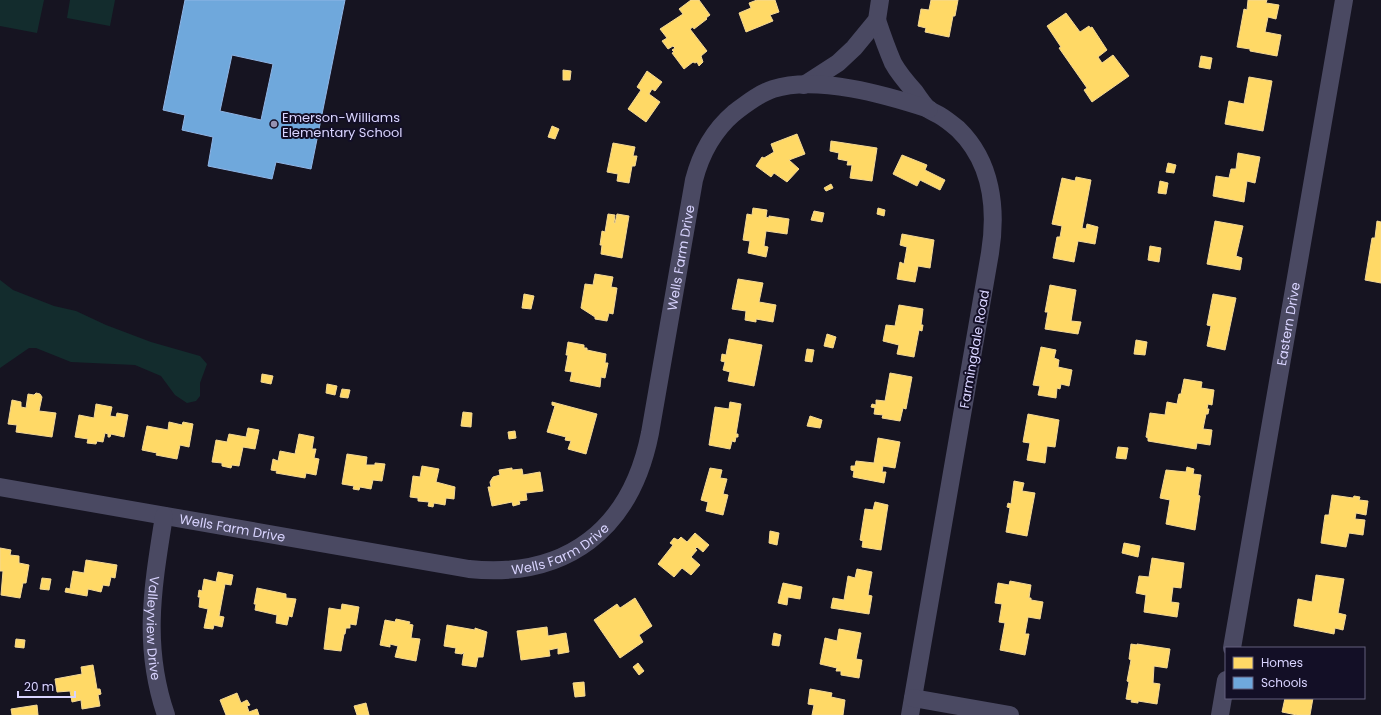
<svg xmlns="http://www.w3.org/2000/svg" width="1381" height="715" font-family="Poppins,sans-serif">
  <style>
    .green { fill: #132c2d }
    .homes { fill: #ffd966; stroke: #f4d894 }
    .schools { fill: #6fa8dc; stroke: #8fb5e6; fill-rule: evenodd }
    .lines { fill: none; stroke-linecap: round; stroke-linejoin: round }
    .minor { stroke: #4a4962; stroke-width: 18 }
    .poi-dot { fill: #9591b1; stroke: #130f26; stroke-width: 1.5 }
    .labels { text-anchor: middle; stroke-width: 4; stroke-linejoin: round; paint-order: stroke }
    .poi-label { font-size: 13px; fill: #d9d4ff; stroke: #130f26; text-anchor: start }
    .street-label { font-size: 13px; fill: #d9d4ff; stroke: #130f26 }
  </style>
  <rect width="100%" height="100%" fill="#161421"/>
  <g class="green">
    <path d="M0,0H44L37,33L0,26Z"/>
    <path d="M70,0H115L110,26L67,18Z"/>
    <path d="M0,280L13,290L54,306L76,311L106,325L151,342L200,356L207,364L200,383V396L196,401L187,403L175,395L161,376L135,365L71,362L36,348H29L0,368Z"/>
  </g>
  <g class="homes">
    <path d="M691,0H699L710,15L706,18L707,19L694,29L693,27L690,29L707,51L701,56L703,62L699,66L697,62L695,63L693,62L684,69L672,53L674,52L672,50L675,48L673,46L668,49L662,41L667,38L660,29L683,14L679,9Z"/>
    <path d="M757,0H775L779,12L770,15L773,21L746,32L739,13L751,8L749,3Z"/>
    <path d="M931,0H958L955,16H953L949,37L925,32L926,28L918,26L921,9L929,10Z"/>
    <path d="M1248,0H1267L1266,3L1279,5L1276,19L1268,17L1265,32L1281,35L1277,56L1250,51V49L1237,47L1244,9L1247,10Z"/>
    <path d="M1066,13L1080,32L1089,26L1090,28L1092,27L1107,50L1098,57L1102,63L1113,55L1129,76L1092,102L1084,90L1087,88L1059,48L1061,47L1047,26Z"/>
    <path d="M1201,56L1212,58L1210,69L1199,67Z"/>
    <path d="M563,70L571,71L570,80H563Z"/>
    <path d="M647,71L662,82L655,91L652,89L649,94L660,102L646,122L628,109L641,90L637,87Z"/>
    <path d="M1249,77L1272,81L1263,131L1225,124L1229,101L1244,104Z"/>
    <path d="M552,126L559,129L555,139L548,137Z"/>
    <path d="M797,134L805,154L789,160L799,169L787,182L774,173L771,177L756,166L762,157L764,158L774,152L771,144Z"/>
    <path d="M831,141L877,148L872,181L850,178L852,165H847L848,161L838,159L839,153L830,151Z"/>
    <path d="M613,143L635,147L633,156H637L635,166H632L629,183L617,181L618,174L607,172Z"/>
    <path d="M1238,153L1260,157L1255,183L1247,181L1244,202L1213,196L1216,176L1229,178L1231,169H1236Z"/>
    <path d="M902,155L927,165L925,170L945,180L940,190L920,180L917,186L893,174Z"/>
    <path d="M1168,163L1176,165L1174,173L1166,172Z"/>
    <path d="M1076,177L1091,180L1082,228L1086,229L1087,224L1098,227L1095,244L1078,241L1074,262L1053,258L1057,237H1060L1062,226L1052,224L1062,178L1075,181Z"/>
    <path d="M1160,181L1168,183L1166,194L1158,193Z"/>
    <path d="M831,184L833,188L826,191L824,188Z"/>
    <path d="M753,208L767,210L766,217L769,218V216L789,219L787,234L766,231L764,246L768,247L766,257L748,253L750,241L743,240L747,214L752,215Z"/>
    <path d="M878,208L885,210L884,216L877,214Z"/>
    <path d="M814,211L824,213L822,222L811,220Z"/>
    <path d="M608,214L615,215L614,223H615L617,214L629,216L622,258L601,254L602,245H600L602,231L605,232Z"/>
    <path d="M1215,221L1243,226L1236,256L1242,258L1240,270L1207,264Z"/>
    <path d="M1377,221L1381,222V283L1365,280L1372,238H1375Z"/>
    <path d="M902,234L934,240L930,268L918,266L915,282L897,279L900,262L904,264L907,247L900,245Z"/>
    <path d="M1150,246L1161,248L1159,262L1148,260Z"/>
    <path d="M595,274L613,277L611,287L617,288L613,314L609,313L607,321L595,319V317L581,308L585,284L593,285Z"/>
    <path d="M738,279L763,283L759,302L776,305L773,322L756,319V322L745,320L746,311L732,309Z"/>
    <path d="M1050,285L1076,290L1071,321L1081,322L1078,334L1045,329L1048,312H1045Z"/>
    <path d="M524,294L534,296L531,309L522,308Z"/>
    <path d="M1213,294L1236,298L1225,350L1207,346L1211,326L1207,325Z"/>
    <path d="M899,305L923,309L921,325H923L922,331L919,330L914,357L897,354L899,345L883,341L886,325L895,326Z"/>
    <path d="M827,334L836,337L833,348L824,346Z"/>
    <path d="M729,339L762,345L754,386L728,381L730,372L723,370L725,362L721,361L722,354L726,355Z"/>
    <path d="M1136,340L1147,342L1145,355L1134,354Z"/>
    <path d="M568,342L584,345V348H587V350L606,354L605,363H608L605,378L601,377L600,387L570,381L572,372L565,371L568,355H566Z"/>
    <path d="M1041,347L1056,350L1054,358L1059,360L1058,367L1072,370L1069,386L1061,384L1060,389L1057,388L1056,398L1038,395L1040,386L1033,385Z"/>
    <path d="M807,349L814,350L812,362L805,361Z"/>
    <path d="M890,373L912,377L906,409L903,408L900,421L882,418L883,415L874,414L875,408L871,407L872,404L876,405V400L885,401Z"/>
    <path d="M262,374L273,376L271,384L261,382Z"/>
    <path d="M1184,379L1202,382L1201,388L1214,390L1212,405L1208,404L1207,409H1209L1208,414H1206L1203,429L1212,430L1210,445L1197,443L1196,449L1148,441V438L1146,437L1150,413L1165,415L1167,402L1177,404L1179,394H1181Z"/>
    <path d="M327,384L337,386L335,395L326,393Z"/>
    <path d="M342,389L350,390L348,398L340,397Z"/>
    <path d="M36,393L40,394L42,397L39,411L56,413L52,437L16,432L17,425L8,424L12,400L21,402V407L26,408L28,394L34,395Z"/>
    <path d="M552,402L597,414L586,454L568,449L571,441L565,440L566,437L547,432L555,406L552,405Z"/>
    <path d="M730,402L741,404L736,434H738V437H736L735,442L732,441L730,449L709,445L715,407L729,409Z"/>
    <path d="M96,404L112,407L110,416L116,417L117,413L128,415L124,437L111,434L110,437H108V434L105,433L103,442L97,441L96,444L87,443L88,439L75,437L79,415L94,418Z"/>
    <path d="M463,412L472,413L471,427L461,426Z"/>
    <path d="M1028,414L1059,420L1055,447L1047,446L1045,463L1027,460L1030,443L1023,442Z"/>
    <path d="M810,416L822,420L820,428L807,426Z"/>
    <path d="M169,422L182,425L183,422L193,424L189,447L180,445L177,459L156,455L157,453L142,450L147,426L168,430Z"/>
    <path d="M248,428L259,430L255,449L243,447L239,466L232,465L231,468L222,466V463L212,462L216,440L227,442L229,434L246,437Z"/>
    <path d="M515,431L516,438L509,439L508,432Z"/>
    <path d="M299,434L314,437L312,449H316L314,458L319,459L316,475L306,473L305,478L276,473L277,471L271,470L273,459L278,461L280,451L295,454Z"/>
    <path d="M878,438L900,442L895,468L883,466L882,472H886L884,483L853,477L854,471L851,470V466H855L856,461L874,463Z"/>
    <path d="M1118,447L1128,448L1126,459L1116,458Z"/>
    <path d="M347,454L367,457L366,465H375V463L385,464L382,481L373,480L371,489L360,487L359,490L353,489L354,486L342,484Z"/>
    <path d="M422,466L439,469L436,482L455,487L454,499L446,498L445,505L434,503L433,507L428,506L429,502L418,501V498L410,497L413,476L420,477Z"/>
    <path d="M1187,467L1194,469L1193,474L1201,475L1198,495L1200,496L1195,530L1166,524L1170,500L1160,498L1166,470L1186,472Z"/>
    <path d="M512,468V470L522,469L523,475L540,472L543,491L526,493L527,500L519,501L520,504L513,506L512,502L492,506L488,487H491L490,482L493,477L500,475L499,470Z"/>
    <path d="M710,468L722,470L720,478L727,479L723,494L728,495L723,515L706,511L708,502L701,500Z"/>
    <path d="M1014,481L1024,483L1022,491L1035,493L1027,536L1006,532L1010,508L1007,507L1008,503L1011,504Z"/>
    <path d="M1332,495L1353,498L1354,496L1360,497L1359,500L1368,501L1366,515L1356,513L1355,519L1365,520L1363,535L1349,533L1346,547L1321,543L1325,515H1329Z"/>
    <path d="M875,502L888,505L881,550L862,547L863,541L860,540L865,509L873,510Z"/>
    <path d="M770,531L779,533L777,545L769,543Z"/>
    <path d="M695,533L709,545L703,552L697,547L695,549L697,550L691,557L700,565L691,575L682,568L674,577L658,564L673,545L670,543L674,538L678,540L681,537L687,542Z"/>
    <path d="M1124,543L1140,546L1138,557L1122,553Z"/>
    <path d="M0,548L11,550L10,555L19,556V563L29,565L26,583H23L20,598L1,595L3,571H0Z"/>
    <path d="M1152,558L1184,563L1181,588L1173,587L1171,602L1179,603L1177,617L1144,612L1146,595L1136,593L1139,576L1149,577Z"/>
    <path d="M86,560L117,565L115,578L111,577L109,586L103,585L101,592L88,589L87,596L65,592L66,588L70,589L73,571L84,573Z"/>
    <path d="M857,569L872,572L868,595L872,596L869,614L831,608L833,598L844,600L848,576L855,578Z"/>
    <path d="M218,572L233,575L231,585L225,584L219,616L224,617L222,627L214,625L213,629L204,628L208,609L199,607L200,597H198L199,590L202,591L204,579L216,582Z"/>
    <path d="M1316,575L1344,579L1338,613L1346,615L1343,630L1335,628L1334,634L1294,626L1298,599L1312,602Z"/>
    <path d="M42,578L51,579L49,590L40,589Z"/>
    <path d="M1010,581L1031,585L1029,598H1031V600L1043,602L1040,619L1028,617L1025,634H1029L1025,655L1000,650L1005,623L999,622L1002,604L995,603L998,583L1009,585Z"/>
    <path d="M783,583L802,587L800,599L788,597L787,605L778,603Z"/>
    <path d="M257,588L286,594V598L296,599L292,617L289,616L287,625L276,623L277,615L255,610L256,604H254Z"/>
    <path d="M635,598L652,626L639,635L643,642L620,658L594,620L617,604L620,608Z"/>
    <path d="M342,604L359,607L356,625L350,624V628H346L345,634H344L341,651L324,649L329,608L341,610Z"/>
    <path d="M396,619L410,622L409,624L413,625L411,638L420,639L416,661L395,657L398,646L390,644V647L380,645L385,620L395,622Z"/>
    <path d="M447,625L475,630V628L487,632L483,657H478L476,667L462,665L464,652L462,654L455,653L456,648L444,646Z"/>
    <path d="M547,627L548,636L566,633L569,652L558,654V648L549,650L550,656L521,660L517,631Z"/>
    <path d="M839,629L861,633L856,659L862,660L859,678L841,675V671H836L837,668L820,664L825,638L837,641Z"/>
    <path d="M774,633L781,635L779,646L772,645Z"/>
    <path d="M16,639L25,640L24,648L15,647Z"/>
    <path d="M1131,644L1137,645V644L1170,649L1167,668L1154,666L1153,683L1160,684L1157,704L1138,701V703L1131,702L1132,700L1126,699L1129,682L1127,681L1131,660L1129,659Z"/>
    <path d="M638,663L644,671L639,675L633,667Z"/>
    <path d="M93,665L97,689H100L101,694L98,695L100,706L82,709L81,700L72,702L70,691L57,692L55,679L82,674L81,667Z"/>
    <path d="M584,682L585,696L575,697L573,683Z"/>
    <path d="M810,689L832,693L831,697L845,700L843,715H812L814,705L808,704Z"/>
    <path d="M237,693L241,703L247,700L250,705L247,706L249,712L257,709L259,715H226L220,700Z"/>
    <path d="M1285,698H1313L1310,715H1297L1282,712Z"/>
    <path d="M366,703L369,715H357L354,706Z"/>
    <path d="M37,705L38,715H12L11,709Z"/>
  </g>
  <path class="schools" d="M185,0H345L311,169L276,162L272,179L208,166L213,137L182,130L185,115L163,110ZM232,55L273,64L261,120L220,111Z"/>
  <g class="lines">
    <g class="minor">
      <path d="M877,20C882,35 887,49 893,63C899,74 907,83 915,92C919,98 923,104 928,109C931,111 935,113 939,115C946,119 952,124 958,129C992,162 997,209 990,253L910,715"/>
      <path d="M804,85L838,63L854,48L877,20L880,0"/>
      <path id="s1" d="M0,487L469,569C567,579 631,529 650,433L694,180C701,153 713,131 734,113C746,104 758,94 773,89C817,75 886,95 929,109"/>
      <path id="s2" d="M164,516C153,586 142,645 166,715"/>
      <path id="s3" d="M1232,648L1344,0"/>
      <path d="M913,698L1010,715"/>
      <path d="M1220,715L1226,680"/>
    </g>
  </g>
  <circle class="poi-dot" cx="274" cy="124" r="4"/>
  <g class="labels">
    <g class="poi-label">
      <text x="282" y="122">Emerson-Williams<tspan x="282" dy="15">Elementary School</tspan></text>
    </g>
    <g class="street-label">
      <text dy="5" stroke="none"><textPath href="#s1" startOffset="907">Wells Farm Drive</textPath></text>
      <text dy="5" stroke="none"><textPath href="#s3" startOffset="329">Eastern Drive</textPath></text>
      <text transform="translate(974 349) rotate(-80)" y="5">Farmingdale Road</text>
      <text dy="5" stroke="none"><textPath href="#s1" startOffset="236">Wells Farm Drive</textPath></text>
      <text dy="5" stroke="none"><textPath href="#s1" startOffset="572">Wells Farm Drive</textPath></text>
      <text dy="5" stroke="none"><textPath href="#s2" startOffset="113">Valleyview Drive</textPath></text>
    </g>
  </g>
  <rect x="1225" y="647" width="140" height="52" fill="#130f26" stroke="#625e7d"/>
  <rect x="1233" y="657" width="20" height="12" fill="#ffd966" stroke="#625e7d"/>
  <text x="1261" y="667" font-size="12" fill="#d9d4ff">Homes</text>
  <rect x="1233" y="677" width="20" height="12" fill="#6fa8dc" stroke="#625e7d"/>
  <text x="1261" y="687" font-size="12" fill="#d9d4ff">Schools</text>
  <path d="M18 691v6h57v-6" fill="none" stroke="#d9d4ff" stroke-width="2"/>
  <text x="24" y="691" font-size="12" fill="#d9d4ff" stroke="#130f26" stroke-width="3" paint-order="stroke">20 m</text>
</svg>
